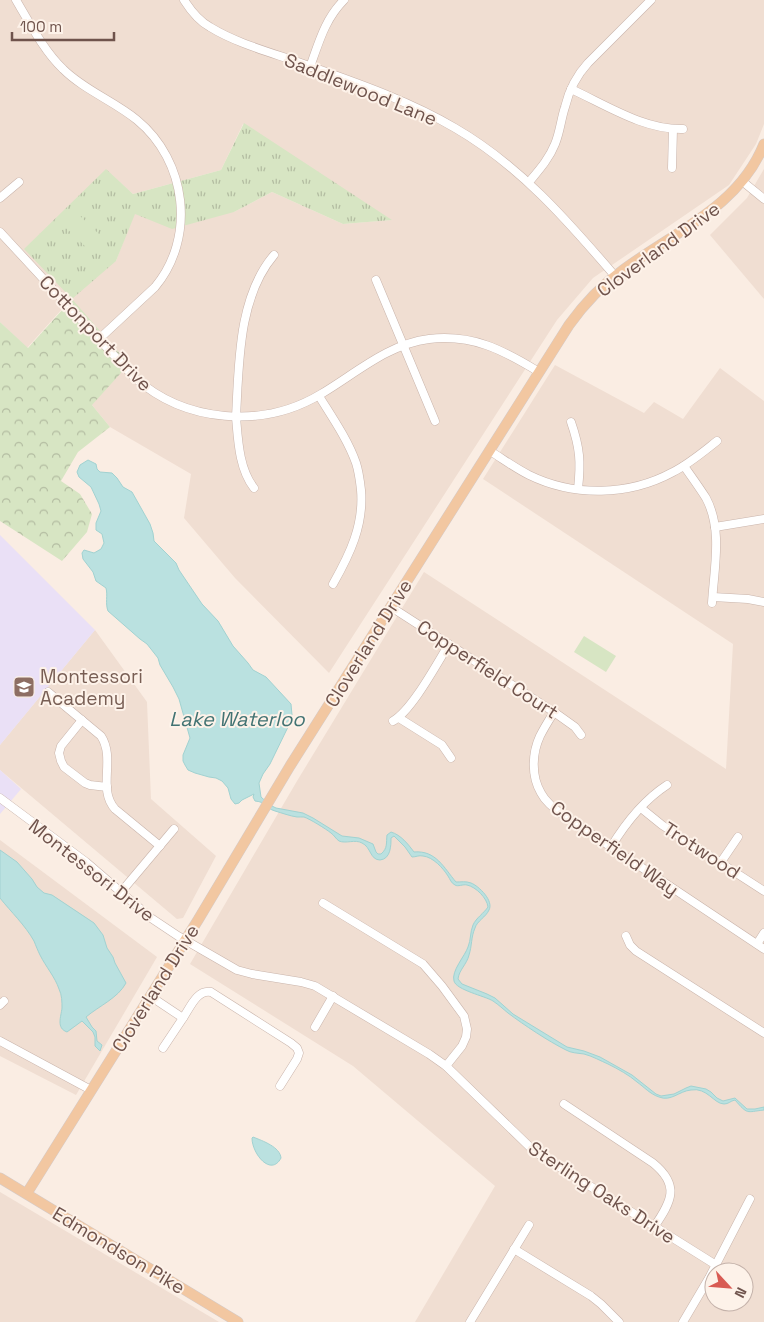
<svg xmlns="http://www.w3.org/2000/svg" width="764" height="1322" font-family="'Space Grotesk',sans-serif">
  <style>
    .residential { fill: #f0ded2; fill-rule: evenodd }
    .education { fill: #eae0f6 }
    .grass { fill: url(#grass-tufts) }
    .forest { fill: url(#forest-crowns) }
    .pitch { fill: #d7e5c3 }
    .water { fill: #bae1e0; stroke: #a1d2d1 }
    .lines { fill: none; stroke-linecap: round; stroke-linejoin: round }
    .minor-casing { stroke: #c9b4ab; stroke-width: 9 }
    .major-casing { stroke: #d4cbc9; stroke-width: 11 }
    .minor { stroke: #fff; stroke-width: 8 }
    .major { stroke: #f2c7a1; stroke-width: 10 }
    .labels { text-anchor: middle; stroke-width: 4; stroke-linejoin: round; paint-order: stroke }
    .street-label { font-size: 19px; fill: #6f534c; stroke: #fdf2e9 }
    .education-label { font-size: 19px; fill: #785e54; stroke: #fdf2e9; text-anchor: start }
    .water-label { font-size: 20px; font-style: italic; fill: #427373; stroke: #fdf2e9 }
  </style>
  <defs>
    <pattern id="grass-tufts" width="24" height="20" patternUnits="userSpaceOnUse" patternTransform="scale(1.25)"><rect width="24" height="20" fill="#d7e5c3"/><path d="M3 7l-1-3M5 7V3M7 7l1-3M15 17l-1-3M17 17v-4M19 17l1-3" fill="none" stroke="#b3bca1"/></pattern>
    <pattern id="forest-crowns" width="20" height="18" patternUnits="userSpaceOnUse" patternTransform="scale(1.25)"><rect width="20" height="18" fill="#d7e5c3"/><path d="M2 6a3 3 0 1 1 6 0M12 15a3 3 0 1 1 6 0" fill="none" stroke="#b3bca1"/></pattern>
  </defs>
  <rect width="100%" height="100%" fill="#faede3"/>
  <g class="residential">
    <path d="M0,0H764V124L756,144L729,185L593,278L557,320L329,673L235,578L184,518L191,474L110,427L92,405L71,299L27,348L0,322ZM243,124L391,220L343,224L272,192L234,212L134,214L116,261L106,170L133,194L221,170Z"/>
    <path d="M764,169V299L710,235L747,198Z"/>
    <path d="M555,365L644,413L654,402L683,419L720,368L764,401V1322H415L495,1186L353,1066L190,964L297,781L424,572L726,769L733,644L483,479ZM714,1272H744V1302H714Z"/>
    <path d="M95,630L147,702L151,799L216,856L183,918L177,919L0,770V745Z"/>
    <path d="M0,840L157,957L76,1095L0,1056Z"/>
    <path d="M0,1192L219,1322H0Z"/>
  </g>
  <g class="education">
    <path d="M0,535L95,630L0,745Z"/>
    <path d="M0,770L21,789L0,814Z"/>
  </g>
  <path class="grass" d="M244,123L392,220L343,224L272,192L234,212L172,229L135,214L116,261L72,299L24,249L106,169L133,194L221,170Z"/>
  <path class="forest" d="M72,299L129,364L92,405L110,427L78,452L61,481L80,494L92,514L87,532L62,561L0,521V322L28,348Z"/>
  <g class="pitch">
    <path d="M75,211L101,236L88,249L62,224Z"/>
    <path d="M584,636L616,656L606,672L574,652Z"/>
  </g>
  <g class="water">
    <path d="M88,460L96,464L97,469L100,472L112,473L117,478L123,487L132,492L150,524L153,533L154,541L176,563L179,570L202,604L218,621L233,646L248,663L253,670L266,677L291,704L292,715L288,727L270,764L263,774L259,783L261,797L270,805L276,808L303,813L313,818L342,836L359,838L373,844L376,852L378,854H381C388,848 386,843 387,835L391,832C401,835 408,844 414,852C436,850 444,868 456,882C461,882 466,881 471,883C479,886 494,901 489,910C486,917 477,921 475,928C471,937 472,946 469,955C467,964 459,970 458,979L462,984L487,994L495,998L513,1014L567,1047L584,1051L600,1057L632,1075L656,1094L661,1096L674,1094L686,1088L691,1086L706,1089L711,1092L717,1098L723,1101L735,1098L747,1109H755L764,1107V1110C746,1112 748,1115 735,1100C730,1101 729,1104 724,1104C714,1104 707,1087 691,1090C679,1091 671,1102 659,1097C650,1094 644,1087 637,1082C629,1075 618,1069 608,1064C601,1061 592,1056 584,1054C577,1053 571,1053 566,1050C548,1041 524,1025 508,1013C503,1009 499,1005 493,1001C485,996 456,990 454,981C451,971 465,956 468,947C471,940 470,932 473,925C476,918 484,913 488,907C487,898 476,887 467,885C463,884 458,887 455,885C451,883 450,879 448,876C443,868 433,857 423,856C419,855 416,857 412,857L405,847L394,836L391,838C391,845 391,859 380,860C370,860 371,847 362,843C355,839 346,844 339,841C336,839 334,835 331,833C326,829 310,819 304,817C302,817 299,817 297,817C290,816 282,813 275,811C265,808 267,802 255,801L253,797L254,794L242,800L239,803L235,804L231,799L228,788L222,781L216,778L209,777L195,773L188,770L185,765L183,761V755L190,738L179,699L173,687L160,665L158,658L147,644L140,639L108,611C105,603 108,596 106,588L96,581L93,572L83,559L82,553L84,550L94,553L101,549L104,543L102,534L96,530V523L101,511L99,504L91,487L79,477L77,472L80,465Z"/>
    <path d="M0,850L17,862L32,879L37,887L44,893L52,895L94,923L103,935L107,948L113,957L115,963L126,983C118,998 99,1006 86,1017L92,1027L96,1031L97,1041L102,1045L100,1051L95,1046V1037L93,1032L82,1021L67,1032C56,1028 61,1017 62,1008C62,1002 62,995 59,989C55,977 46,967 40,955C38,951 36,946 34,941C25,925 11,912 0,898Z"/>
    <path d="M253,1137C263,1141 280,1147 281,1158C271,1177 252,1154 252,1138Z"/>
  </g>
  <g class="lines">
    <g class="minor-casing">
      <g id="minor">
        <path d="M16,0C29,22 44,51 63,69C84,90 114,101 137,120C187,161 196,238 155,287L99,339"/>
        <path d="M184,0C191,11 199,21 210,27C236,43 269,52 298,62C351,81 406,99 455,128C519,165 567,220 615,276"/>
        <path d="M310,67C319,42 325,19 344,0"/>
        <path d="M571,89C606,105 644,130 683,129"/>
        <path d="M672,168L673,129"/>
        <path d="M742,181L764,199"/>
        <path d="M529,182C539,170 549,159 555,144C560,132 561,119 565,107C569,90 577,75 588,63L651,0"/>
        <path d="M0,198L19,182"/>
        <path d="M0,232L134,377C185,423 263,429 321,394C355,374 388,344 429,339C473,334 503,350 539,372"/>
        <path d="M376,280L435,421"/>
        <path d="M319,396C332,417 348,440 356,463C359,472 360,481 361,490C364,525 350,554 333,584"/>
        <path d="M571,422C580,448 581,462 578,489"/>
        <path d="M490,451C503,459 515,468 529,475C574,497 629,496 673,472C689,464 703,452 717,441"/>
        <path d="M684,466C691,476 699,487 706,498C723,530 714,568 712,603"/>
        <path d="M254,488C239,469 238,440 236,417C239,364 238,297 274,255"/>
        <path d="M715,527L764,519"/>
        <path d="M713,597L748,599L764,602"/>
        <path d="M391,607L554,712L575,727L581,735"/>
        <path d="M48,692L101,736C116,759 97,789 115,809L160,846"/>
        <path d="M554,712C549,720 544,728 540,736C532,753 531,776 541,793C546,803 557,811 566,817L764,949"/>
        <path d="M399,718L442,745L451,758"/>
        <path d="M82,720L61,746L59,753L61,761L64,767L85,783L90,785L107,787"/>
        <path d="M393,721C412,710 436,665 449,644"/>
        <path d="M0,798L86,862L151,918L178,936L237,970L252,974L301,982L315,986L429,1054L446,1066L534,1151L716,1265"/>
        <path d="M641,808L662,825L764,891"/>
        <path d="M611,847C625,824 644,800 667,785"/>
        <path d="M721,862L738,837"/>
        <path d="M121,892L174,829"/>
        <path d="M323,903L423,964L442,986L464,1016L467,1029L466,1037L462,1046L446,1066"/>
        <path d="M626,936L630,945L636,951L764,1033"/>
        <path d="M757,944L764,933"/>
        <path d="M150,996L183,1018C190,1008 197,989 211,992L291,1043L297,1048L299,1053L297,1059L280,1086"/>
        <path d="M0,1005L4,1001"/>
        <path d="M315,1027L333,996"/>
        <path d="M0,1041L91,1090"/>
        <path d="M163,1048L183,1018"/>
        <path d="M564,1104L653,1163C680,1185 672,1201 654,1227"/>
        <path d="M514,1249L591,1296L601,1304L619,1322"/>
        <path d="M470,1322L529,1225"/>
        <path d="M683,1322L709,1278L750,1199"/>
      </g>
    </g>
    <g class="major-casing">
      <g id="major">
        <path d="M0,1178L238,1322"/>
        <path d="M27,1193L198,920L290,766L569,325C584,304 602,285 623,270C674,232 739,207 764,144"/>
      </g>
    </g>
    <use href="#minor" class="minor"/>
    <use href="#major" class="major"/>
  </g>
  <defs>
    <g id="school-square" transform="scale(1.125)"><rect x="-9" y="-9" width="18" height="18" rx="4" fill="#8d6e63" stroke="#fdf2e9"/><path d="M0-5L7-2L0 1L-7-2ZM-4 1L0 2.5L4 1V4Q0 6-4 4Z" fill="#fff"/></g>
  </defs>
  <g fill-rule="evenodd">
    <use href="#school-square" x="24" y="687"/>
  </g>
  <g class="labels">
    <g class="street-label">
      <text transform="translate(361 89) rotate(22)" y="7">Saddlewood Lane</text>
      <text transform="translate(658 249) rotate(-36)" y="7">Cloverland Drive</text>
      <text transform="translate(96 333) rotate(46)" y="7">Cottonport Drive</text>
      <text transform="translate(368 643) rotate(-58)" y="7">Cloverland Drive</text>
      <text transform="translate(488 669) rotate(33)" y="7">Copperfield Court</text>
      <text transform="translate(615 848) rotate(35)" y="7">Copperfield Way</text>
      <text transform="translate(702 850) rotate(33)" y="7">Trotwood</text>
      <text transform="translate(92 870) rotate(38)" y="7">Montessori Drive</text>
      <text transform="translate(155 988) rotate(-58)" y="7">Cloverland Drive</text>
      <text transform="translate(602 1192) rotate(33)" y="7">Sterling Oaks Drive</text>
      <text transform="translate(119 1250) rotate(31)" y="7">Edmondson Pike</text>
    </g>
    <g class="education-label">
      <text x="40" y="683">Montessori<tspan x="40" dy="22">Academy</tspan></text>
    </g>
    <g class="water-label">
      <text x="237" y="726">Lake Waterloo</text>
    </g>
  </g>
  <g transform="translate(729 1287) rotate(116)"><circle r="24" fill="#fdf2e9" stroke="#c4b2aa"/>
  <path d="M0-4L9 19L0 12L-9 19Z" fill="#d85b53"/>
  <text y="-8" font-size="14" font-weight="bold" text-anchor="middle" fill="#6f534c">N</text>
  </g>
  <path d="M12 32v8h102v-8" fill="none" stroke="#6f534c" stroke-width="2.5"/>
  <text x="20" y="32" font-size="15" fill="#6f534c" stroke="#fdf2e9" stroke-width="4" paint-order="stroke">100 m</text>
</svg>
